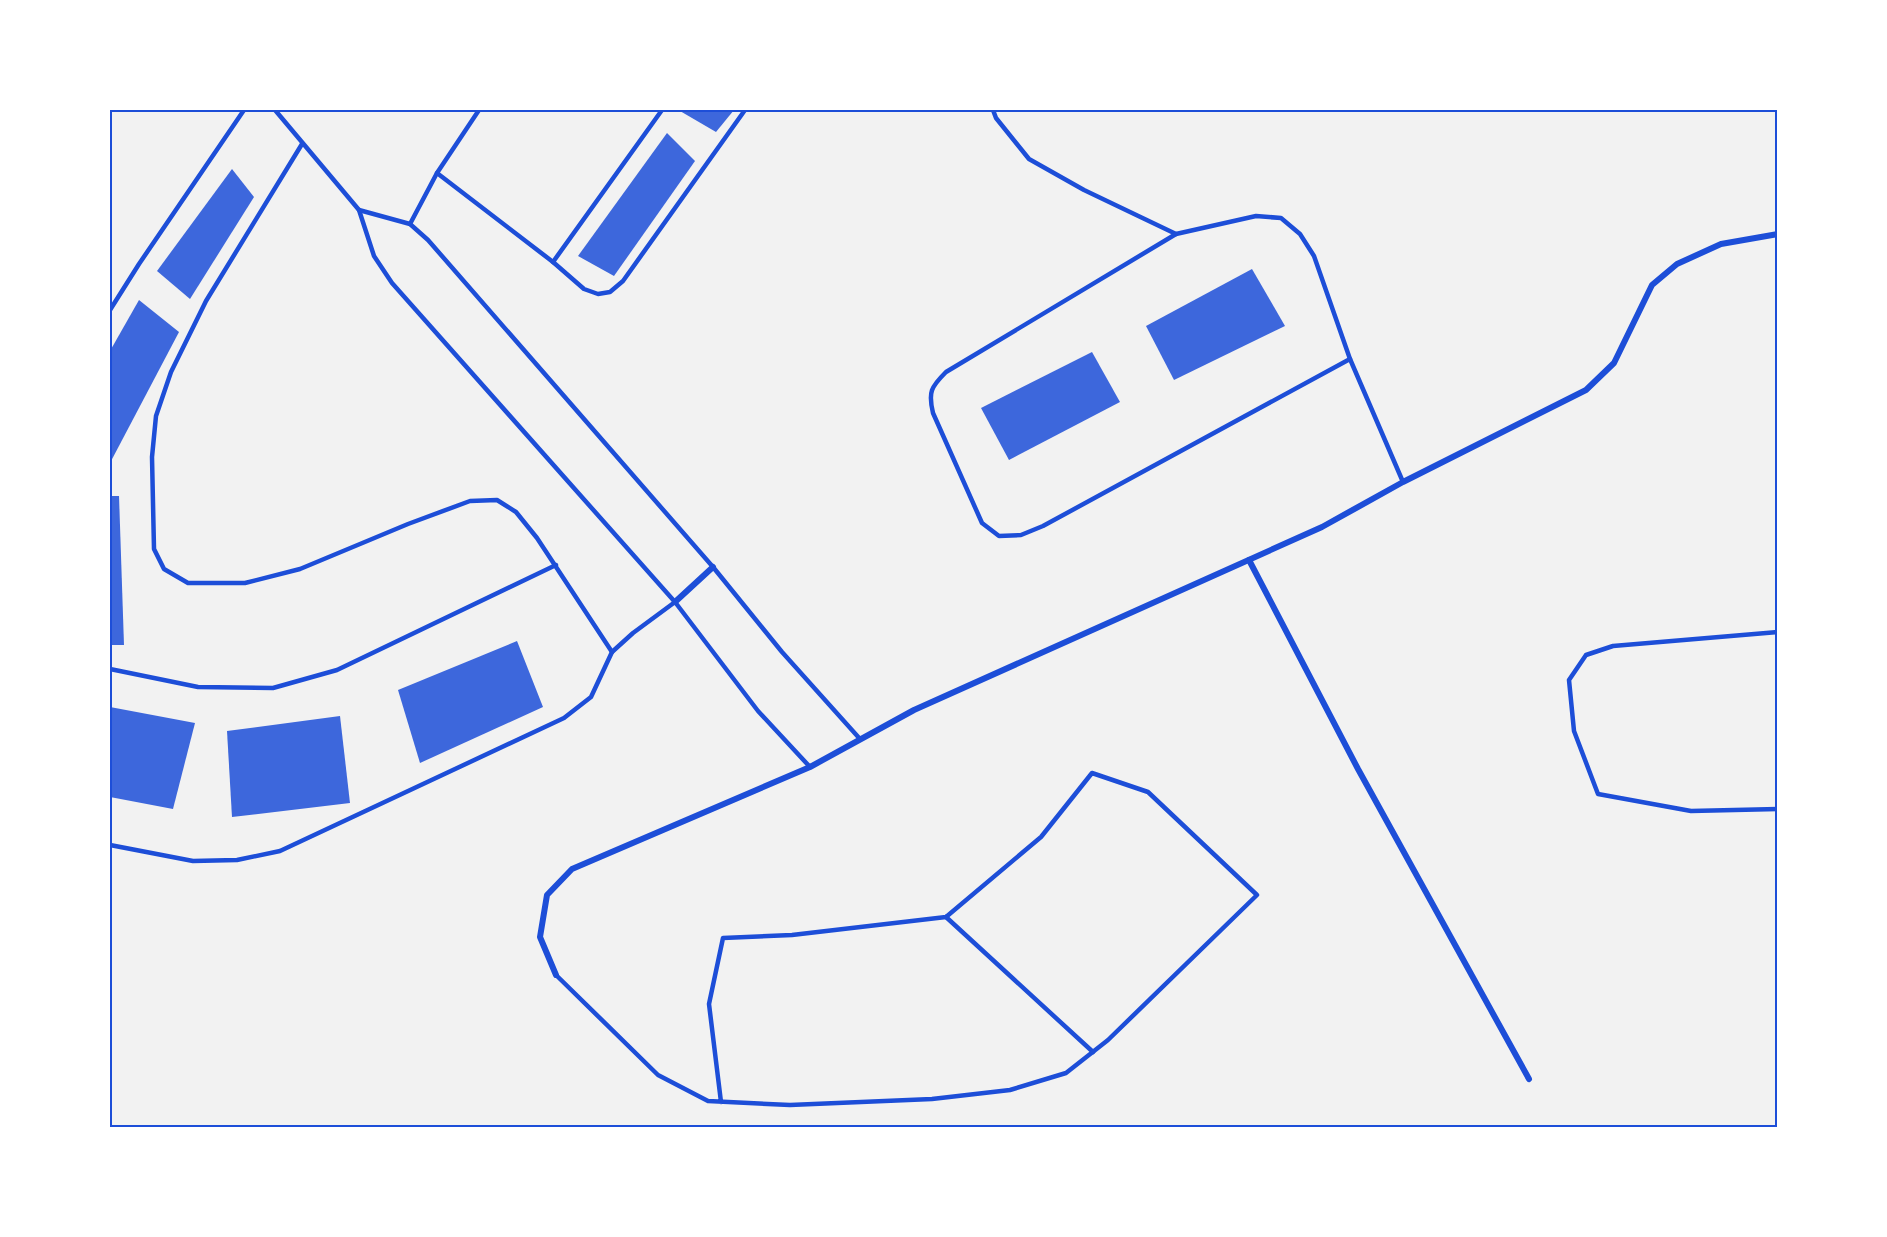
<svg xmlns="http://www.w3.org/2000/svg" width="1887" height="1237" font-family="'DejaVu Sans',sans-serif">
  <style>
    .building { fill: #3d67dc }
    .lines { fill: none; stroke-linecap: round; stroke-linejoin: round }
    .service { stroke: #1d4ed8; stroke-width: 4.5 }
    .minor { stroke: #1d4ed8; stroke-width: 6 }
    .neatline { fill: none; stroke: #1d4ed8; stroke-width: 2 }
  </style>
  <rect width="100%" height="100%" fill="#f2f2f2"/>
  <g class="building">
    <path d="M682,110H734L716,132L680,111Z"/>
    <path d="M667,133L695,161L614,276L578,256Z"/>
    <path d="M232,169L254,197L190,299L157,271Z"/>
    <path d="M1252,269L1285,326L1174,380L1146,326Z"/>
    <path d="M139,300L179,332L110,463V351Z"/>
    <path d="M1092,352L1120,402L1009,460L981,408Z"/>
    <path d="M110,496H119L124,645H110Z"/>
    <path d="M517,641L543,707L420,763L398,690Z"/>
    <path d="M110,707L195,723L173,809L110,797Z"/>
    <path d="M340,716L350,803L232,817L227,731Z"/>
  </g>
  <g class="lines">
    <g class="service">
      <path d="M275,110L359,210L374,256L392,283L675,602L758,711L810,767"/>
      <path d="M993,110L996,118L1029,159L1084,190L1176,234L1256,216L1281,218L1300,234L1314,256L1350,359L1403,482"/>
      <path d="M302,144L206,301L171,372L156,416L152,457L154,549L164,569L188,583H245L300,569L408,524L470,501L497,500L516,512L537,538L612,652"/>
      <path d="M437,173L553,262L584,289L598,294L610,292L623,281L745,110"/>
      <path d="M359,210L410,224L428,240L713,567L782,652L860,739"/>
      <path d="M410,224L437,173L479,110"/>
      <path d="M1176,234L946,372C931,387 928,392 933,413L982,523L999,536L1021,535L1043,526L1350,359"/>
      <path d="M553,262L662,110"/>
      <path d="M110,310L139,264L244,110"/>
      <path d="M1778,632L1613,646L1586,655L1569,680L1574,731L1598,794L1691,811L1778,809"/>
      <path d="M110,669L198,687L273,688L337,670L556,565"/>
      <path d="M110,845L193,861L237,860L280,851L564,718L591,697L612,652L633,633L675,602"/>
      <path d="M946,917L1093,1052"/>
      <path d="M556,975L658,1075L708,1101L790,1105L932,1099L1010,1090L1066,1073L1108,1040L1257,895L1148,792L1092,773L1041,837L946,917L792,935L723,938L709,1004L721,1102"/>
    </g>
    <g class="minor">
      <path d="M1249,560L1358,769L1529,1079"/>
      <path d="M675,602L713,567"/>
      <path d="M556,975L540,937L547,895L572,869L810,767L914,710L1322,527L1403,482L1586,390L1614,363L1652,285L1677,264L1721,244L1778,234"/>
    </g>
  </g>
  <rect width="1887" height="1237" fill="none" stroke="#ffffff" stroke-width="222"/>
  <rect x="111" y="111" width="1665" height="1015" class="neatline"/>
</svg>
